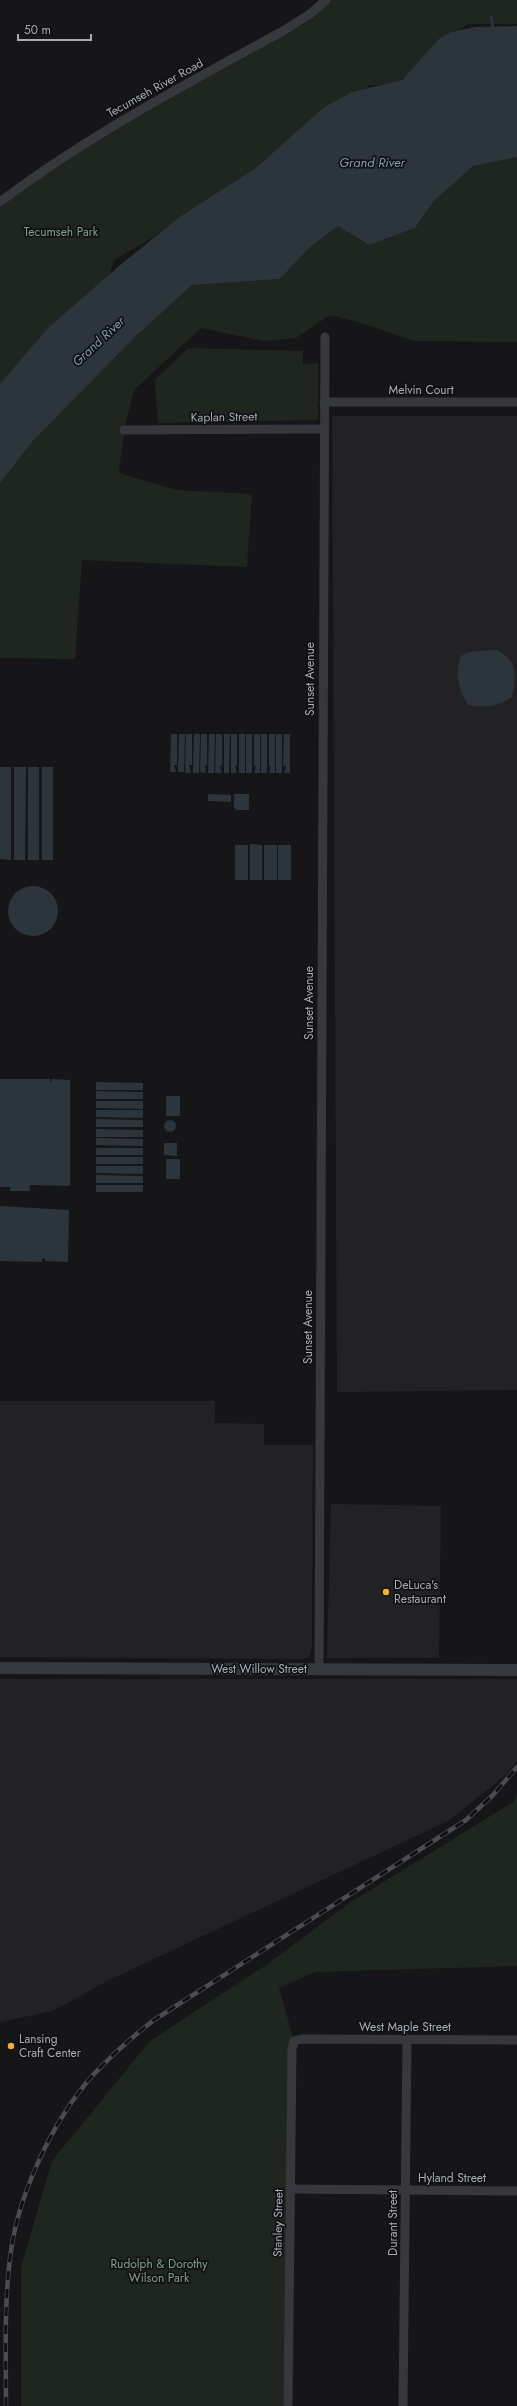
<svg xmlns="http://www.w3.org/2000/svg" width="517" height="2406" font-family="Jost,sans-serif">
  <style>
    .built { fill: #222225 }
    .green { fill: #1e261f }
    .water { fill: #2c353c }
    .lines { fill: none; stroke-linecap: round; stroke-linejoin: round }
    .stream { stroke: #2c353c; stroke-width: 3 }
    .minor { stroke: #37383d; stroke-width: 9 }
    .tertiary { stroke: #37383d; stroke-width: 12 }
    .rail-casing { stroke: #4a4c52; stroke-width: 4.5 }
    .rail { stroke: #111113; stroke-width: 3; stroke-dasharray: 9; stroke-linecap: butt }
    .poi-dot { fill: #f2b134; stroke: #111113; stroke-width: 1.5 }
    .labels { text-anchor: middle; stroke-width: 3.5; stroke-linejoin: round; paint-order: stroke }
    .street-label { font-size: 12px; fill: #a8adb8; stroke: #111113 }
    .park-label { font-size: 12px; fill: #7fa381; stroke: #111113 }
    .poi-label { font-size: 12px; fill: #a8adb8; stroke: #111113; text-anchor: start }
    .water-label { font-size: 13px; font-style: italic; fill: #7f9bb3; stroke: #111113 }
  </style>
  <rect width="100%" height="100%" fill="#161618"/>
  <g class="built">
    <path d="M332,416H517V1390L337,1392Z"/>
    <path d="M0,1401H215V1423L264,1424V1445H313L312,1646L310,1656L304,1659L0,1657Z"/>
    <path d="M331,1504L441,1506L439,1658H327Z"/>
    <path d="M0,1679H517V1761L507,1774L450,1820L109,1980L53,2011L0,2022Z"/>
  </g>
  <g class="green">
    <path d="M326,0H517V24H467L395,85H370L316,133L216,201L114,260L99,306L0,384V202C102,125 223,76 326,0Z"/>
    <path d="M517,156V342L414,341L362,323L330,315L296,338L263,341L201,328L134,390L124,430L119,473L176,490L252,494L247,567L82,560L75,659L0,658V483L32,442L134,338L192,285L280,279L308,249L338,226L369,245L415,228L434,201L473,166Z"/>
    <path d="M188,348L303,351V364L318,363V420L158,423L155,380Z"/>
    <path d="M517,1795V1966L315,1972L279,1988L294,2041L290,2406H21V2267L52,2161L150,2041L266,1965L348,1904L513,1802Z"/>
  </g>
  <g class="water">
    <path d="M517,26V157L473,166L434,201L415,228L369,245L338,226L308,249L280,279L192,285L134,338L32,442L0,483V384L48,328L119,266L181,216L256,168L323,108L352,92L402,80L439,39L452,32L475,27Z"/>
    <path d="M496,650C517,660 517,673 512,697C498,707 485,708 468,705C459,691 454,672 461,656L469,652Z"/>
    <path d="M171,734H177V765H174L176,772H170Z"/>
    <path d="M179,734H185L184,772H178Z"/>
    <path d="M186,734H192V765H189L191,773H185Z"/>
    <path d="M194,734H200L199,773H193Z"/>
    <path d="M201,734H207V765H205L206,773L200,772Z"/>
    <path d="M209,734H215L214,773H208Z"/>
    <path d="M216,734H222V765L220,766L222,773H215Z"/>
    <path d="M224,734H230L229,773H224Z"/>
    <path d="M231,734H237V766H235L237,773H231Z"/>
    <rect x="239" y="734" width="6" height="39"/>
    <rect x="246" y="734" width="6" height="39"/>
    <path d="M254,734H260V773H254L256,766H254Z"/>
    <rect x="261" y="734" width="6" height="39"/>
    <path d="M269,734H275V773H269L271,766H269Z"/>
    <rect x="276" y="734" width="6" height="39"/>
    <path d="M284,734H290V773H284L286,766H283Z"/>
    <path d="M0,767H11V860L0,859Z"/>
    <path d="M14,767H26L25,860H14Z"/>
    <rect x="28" y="767" width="11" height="93"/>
    <rect x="42" y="767" width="11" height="93"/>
    <path d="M208,794L231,795V802L208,801Z"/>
    <path d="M234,794H249V810H236L234,807Z"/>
    <path d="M250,844L262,845V880H250Z"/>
    <rect x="235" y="845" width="13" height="35"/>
    <rect x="264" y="845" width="13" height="35"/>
    <rect x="278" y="845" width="13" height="35"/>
    <circle cx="33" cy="911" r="25"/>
    <path d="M0,1079H50V1083L52,1079L70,1080V1186L30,1185V1191H10V1187H0Z"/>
    <path d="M96,1082L143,1083V1090H96Z"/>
    <path d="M96,1091L143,1092V1099H96Z"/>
    <rect x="166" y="1096" width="14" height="20"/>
    <path d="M96,1101H143V1109L96,1108Z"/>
    <path d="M96,1110H143V1118L96,1117Z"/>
    <path d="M96,1119L143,1120V1127H96Z"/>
    <circle cx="170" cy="1126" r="6"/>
    <path d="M96,1129L143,1130V1137H96Z"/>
    <path d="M96,1138L143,1139V1146L96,1145Z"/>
    <path d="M164,1143H177V1156L164,1155Z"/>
    <rect x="96" y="1148" width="47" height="7"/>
    <rect x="96" y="1157" width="47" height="7"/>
    <rect x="166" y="1159" width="14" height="20"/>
    <path d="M96,1166H143V1174L96,1173Z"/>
    <path d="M96,1175L143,1176V1183H96Z"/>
    <rect x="96" y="1185" width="47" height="7"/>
    <path d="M0,1206L69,1210L68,1262L45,1261V1258L42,1259V1262L0,1261Z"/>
  </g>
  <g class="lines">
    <path class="stream" d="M491,17L493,29"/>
    <g class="minor">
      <path d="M0,202C89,135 186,84 283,31L310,14L326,0"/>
      <path d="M324,402H517"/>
      <path d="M124,430L324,429"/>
      <path d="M319,1669L325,337"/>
      <path d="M290,2189L517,2191"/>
      <path d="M288,2406L292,2049L294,2041L302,2039L517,2040"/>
      <path d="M403,2406L407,2039"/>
    </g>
    <path class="tertiary" d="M0,1668L517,1670"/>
    <g class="rail-casing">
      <path id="rail" d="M6,2406C6,2357 4,2307 10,2258C17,2197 52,2121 93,2075C112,2055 132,2037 154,2020L466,1820L493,1795L517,1767"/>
    </g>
    <use href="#rail" class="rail"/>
  </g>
  <g class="poi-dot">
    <circle cx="386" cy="1592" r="4"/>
    <circle cx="11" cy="2046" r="4"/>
  </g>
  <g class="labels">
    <g class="street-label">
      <text transform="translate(155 88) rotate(-29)" y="4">Tecumseh River Road</text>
      <text x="421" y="394">Melvin Court</text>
      <text transform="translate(224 417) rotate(-1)" y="4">Kaplan Street</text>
      <text transform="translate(310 679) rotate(-90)" y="4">Sunset Avenue</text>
      <text transform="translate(309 1003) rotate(-90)" y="4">Sunset Avenue</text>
      <text transform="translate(308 1327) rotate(-90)" y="4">Sunset Avenue</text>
      <text x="259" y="1673">West Willow Street</text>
      <text x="405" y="2031">West Maple Street</text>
      <text x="452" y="2182">Hyland Street</text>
      <text transform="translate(278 2223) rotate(-89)" y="4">Stanley Street</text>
      <text transform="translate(393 2223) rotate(-90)" y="4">Durant Street</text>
    </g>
    <g class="park-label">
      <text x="61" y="236">Tecumseh Park</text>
      <text x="159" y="2268">Rudolph &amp; Dorothy<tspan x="159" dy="14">Wilson Park</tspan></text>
    </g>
    <g class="poi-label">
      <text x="394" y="1589">DeLuca's<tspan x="394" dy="14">Restaurant</tspan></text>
      <text x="19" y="2043">Lansing<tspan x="19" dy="14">Craft Center</tspan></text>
    </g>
    <g class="water-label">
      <text x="372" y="167">Grand River</text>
      <text transform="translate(98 341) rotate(-43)" y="5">Grand River</text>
    </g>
  </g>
  <path d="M18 34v6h73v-6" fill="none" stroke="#a8adb8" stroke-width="2"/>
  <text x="24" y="34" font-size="12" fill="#a8adb8" stroke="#111113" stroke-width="3" paint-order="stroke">50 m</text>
</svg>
